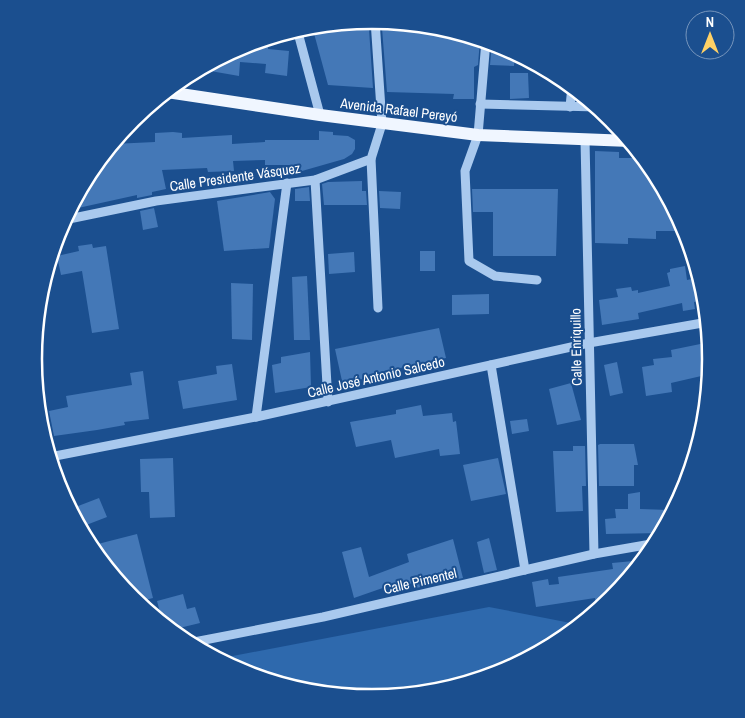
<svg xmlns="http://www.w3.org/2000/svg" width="745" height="718" font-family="'Archivo Narrow',sans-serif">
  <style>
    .grass { fill: #2e69ad }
    .building { fill: #4478b7 }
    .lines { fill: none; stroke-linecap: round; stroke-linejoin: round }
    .minor { stroke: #a9c9ee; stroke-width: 9 }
    .major { stroke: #f0f6ff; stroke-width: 12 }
    .labels { text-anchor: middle; stroke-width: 4; stroke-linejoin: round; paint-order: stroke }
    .street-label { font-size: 14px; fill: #fff; stroke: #1b4f8f }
    .rim { fill: none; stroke: #fff; stroke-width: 2.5 }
  </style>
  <rect width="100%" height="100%" fill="#1b4f8f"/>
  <path class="grass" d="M489,607L581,625C480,707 331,718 217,659Z"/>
  <g class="building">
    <path d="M366,21L367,29H369L373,88L328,85L312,26Z"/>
    <path d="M439,27L480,39L478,65L474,67V99H453L454,94L387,92L382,28Z"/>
    <path d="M269,38L268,49L289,51L287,76L265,73L266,64L240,62L239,76L199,69L243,46Z"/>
    <path d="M492,43L515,52L514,66L490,65Z"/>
    <path d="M510,73H528L529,98L510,99Z"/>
    <path d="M319,131L333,132V135L348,136L355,140V149L352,154L344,159L295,173V165H265V160L233,161L234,171L208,172L207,168L162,170L166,189L152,192V195L137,198V195L69,210L91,170L113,144L155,142V133L173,132L182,133V138L232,135V144L265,142V140H319Z"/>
    <path d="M595,151L619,152V158H644L655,171L686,231H656V239L628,238V244L595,243Z"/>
    <path d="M362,181V191H366L367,205H324L322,184L328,182Z"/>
    <path d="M309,187L310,201H295V189Z"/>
    <path d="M472,189H558L556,256H493V212H473Z"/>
    <path d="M379,191L401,192L400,209L380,208Z"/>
    <path d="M270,192L275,199L269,248L224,251L217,201Z"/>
    <path d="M154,208L158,227L143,230L140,211Z"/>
    <path d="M92,244L93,248L106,246L119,329L92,333L82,271L61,275L57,256L79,251L78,246Z"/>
    <rect x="420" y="251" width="15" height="20"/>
    <path d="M354,252L355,272L329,274L328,254Z"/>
    <path d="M685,266L687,280L700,277L705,293L706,299L694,302L695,309L683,311L682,303L638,313L639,319L602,325L599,300L618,297L616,289L631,287L632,291L638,290V293L670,286L667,273L670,272V269Z"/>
    <path d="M307,276L310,340H294L292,277Z"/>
    <path d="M231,283L253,284L252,340L232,339Z"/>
    <path d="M489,294V314L452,315V295Z"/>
    <path d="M439,328L446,358L377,373L378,376L358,380V377L342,381L335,349Z"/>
    <path d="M710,342V374L671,383L672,392L646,396L642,367L654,365L653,359L672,357L671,350Z"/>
    <path d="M310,352L311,387L275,393L272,365L281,363V357Z"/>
    <path d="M617,362L623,393L610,396L604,365Z"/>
    <path d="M232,364L237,400L183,409L178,381L217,374L216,366Z"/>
    <path d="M143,371L149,419L124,422L125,425L97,430L54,436L49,411L68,407L66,396L132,385L130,373Z"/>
    <path d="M571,383L581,420L557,425L549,389Z"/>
    <path d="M421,405L423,416L452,413L453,422L456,421L460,454L440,456L439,449L395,458L391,440L356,447L350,422L396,414V410Z"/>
    <path d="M527,419L529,431L512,434L510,421Z"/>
    <path d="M600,444H634L638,465H634V486H599L598,445Z"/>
    <path d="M573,446H585L586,486H582L583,511L556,512L553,451H573Z"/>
    <path d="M173,458L175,517L150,518L149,492H141L140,459Z"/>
    <path d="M498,458L506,494L471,501L463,465Z"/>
    <path d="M640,492V509L669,510L670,518L662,533L606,534L605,519L616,518L615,509H628V494Z"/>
    <path d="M99,498L107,517L81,527L73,508Z"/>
    <path d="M137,534L153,598L137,602L90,546Z"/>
    <path d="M489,538L497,570L484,573L477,542Z"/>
    <path d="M453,539L463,578L416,588L414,583L398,587L397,583L354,598L342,552L361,547L369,577L409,562L407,554Z"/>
    <path d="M644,560L612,599L597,611L595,598L536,607L532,582L548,579L549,585L559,584L558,577L613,569L612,563Z"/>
    <path d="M183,594L187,609L195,607L200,623L171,630L163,624L157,601Z"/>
  </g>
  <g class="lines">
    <g class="minor">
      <path d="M297,29L320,115"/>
      <path d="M486,41L478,135L465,171L469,261L495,276L537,280"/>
      <path d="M480,104L598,107"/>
      <path d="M570,107L572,86"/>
      <path d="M585,140L594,554"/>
      <path d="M371,159L378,308"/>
      <path d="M315,180L328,402"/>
      <path d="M64,220L156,201L315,180L371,159L382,124L375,20"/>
      <path d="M491,365L525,570"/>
      <path d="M256,417L287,183"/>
      <path d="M50,457L256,417L589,343L708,322"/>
      <path d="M189,643L323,617L594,554L657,543"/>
    </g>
    <path class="major" d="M167,92L320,115L478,135L630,141"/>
  </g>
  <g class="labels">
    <g class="street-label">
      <text transform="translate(399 110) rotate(7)" y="5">Avenida Rafael Pereyó</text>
      <text transform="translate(235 177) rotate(-8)" y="5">Calle Presidente Vásquez</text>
      <text transform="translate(576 347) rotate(-91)" y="5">Calle Enriquillo</text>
      <text transform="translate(376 377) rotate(-13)" y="5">Calle José Antonio Salcedo</text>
      <text transform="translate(420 581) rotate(-13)" y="5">Calle Pimentel</text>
    </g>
  </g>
  <path d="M0 0H745V718H0ZM42 359a330 330 0 1 1 660 0a330 330 0 1 1-660 0Z" fill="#1b4f8f" fill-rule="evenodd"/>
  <path class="rim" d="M42 359a330 330 0 1 1 660 0a330 330 0 1 1-660 0Z"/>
  <g transform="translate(710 35)"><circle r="24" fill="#1b4f8f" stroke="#7695bc"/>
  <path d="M0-4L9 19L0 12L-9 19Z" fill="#ffd166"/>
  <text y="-8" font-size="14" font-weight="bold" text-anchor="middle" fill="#ffffff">N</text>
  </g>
</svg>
